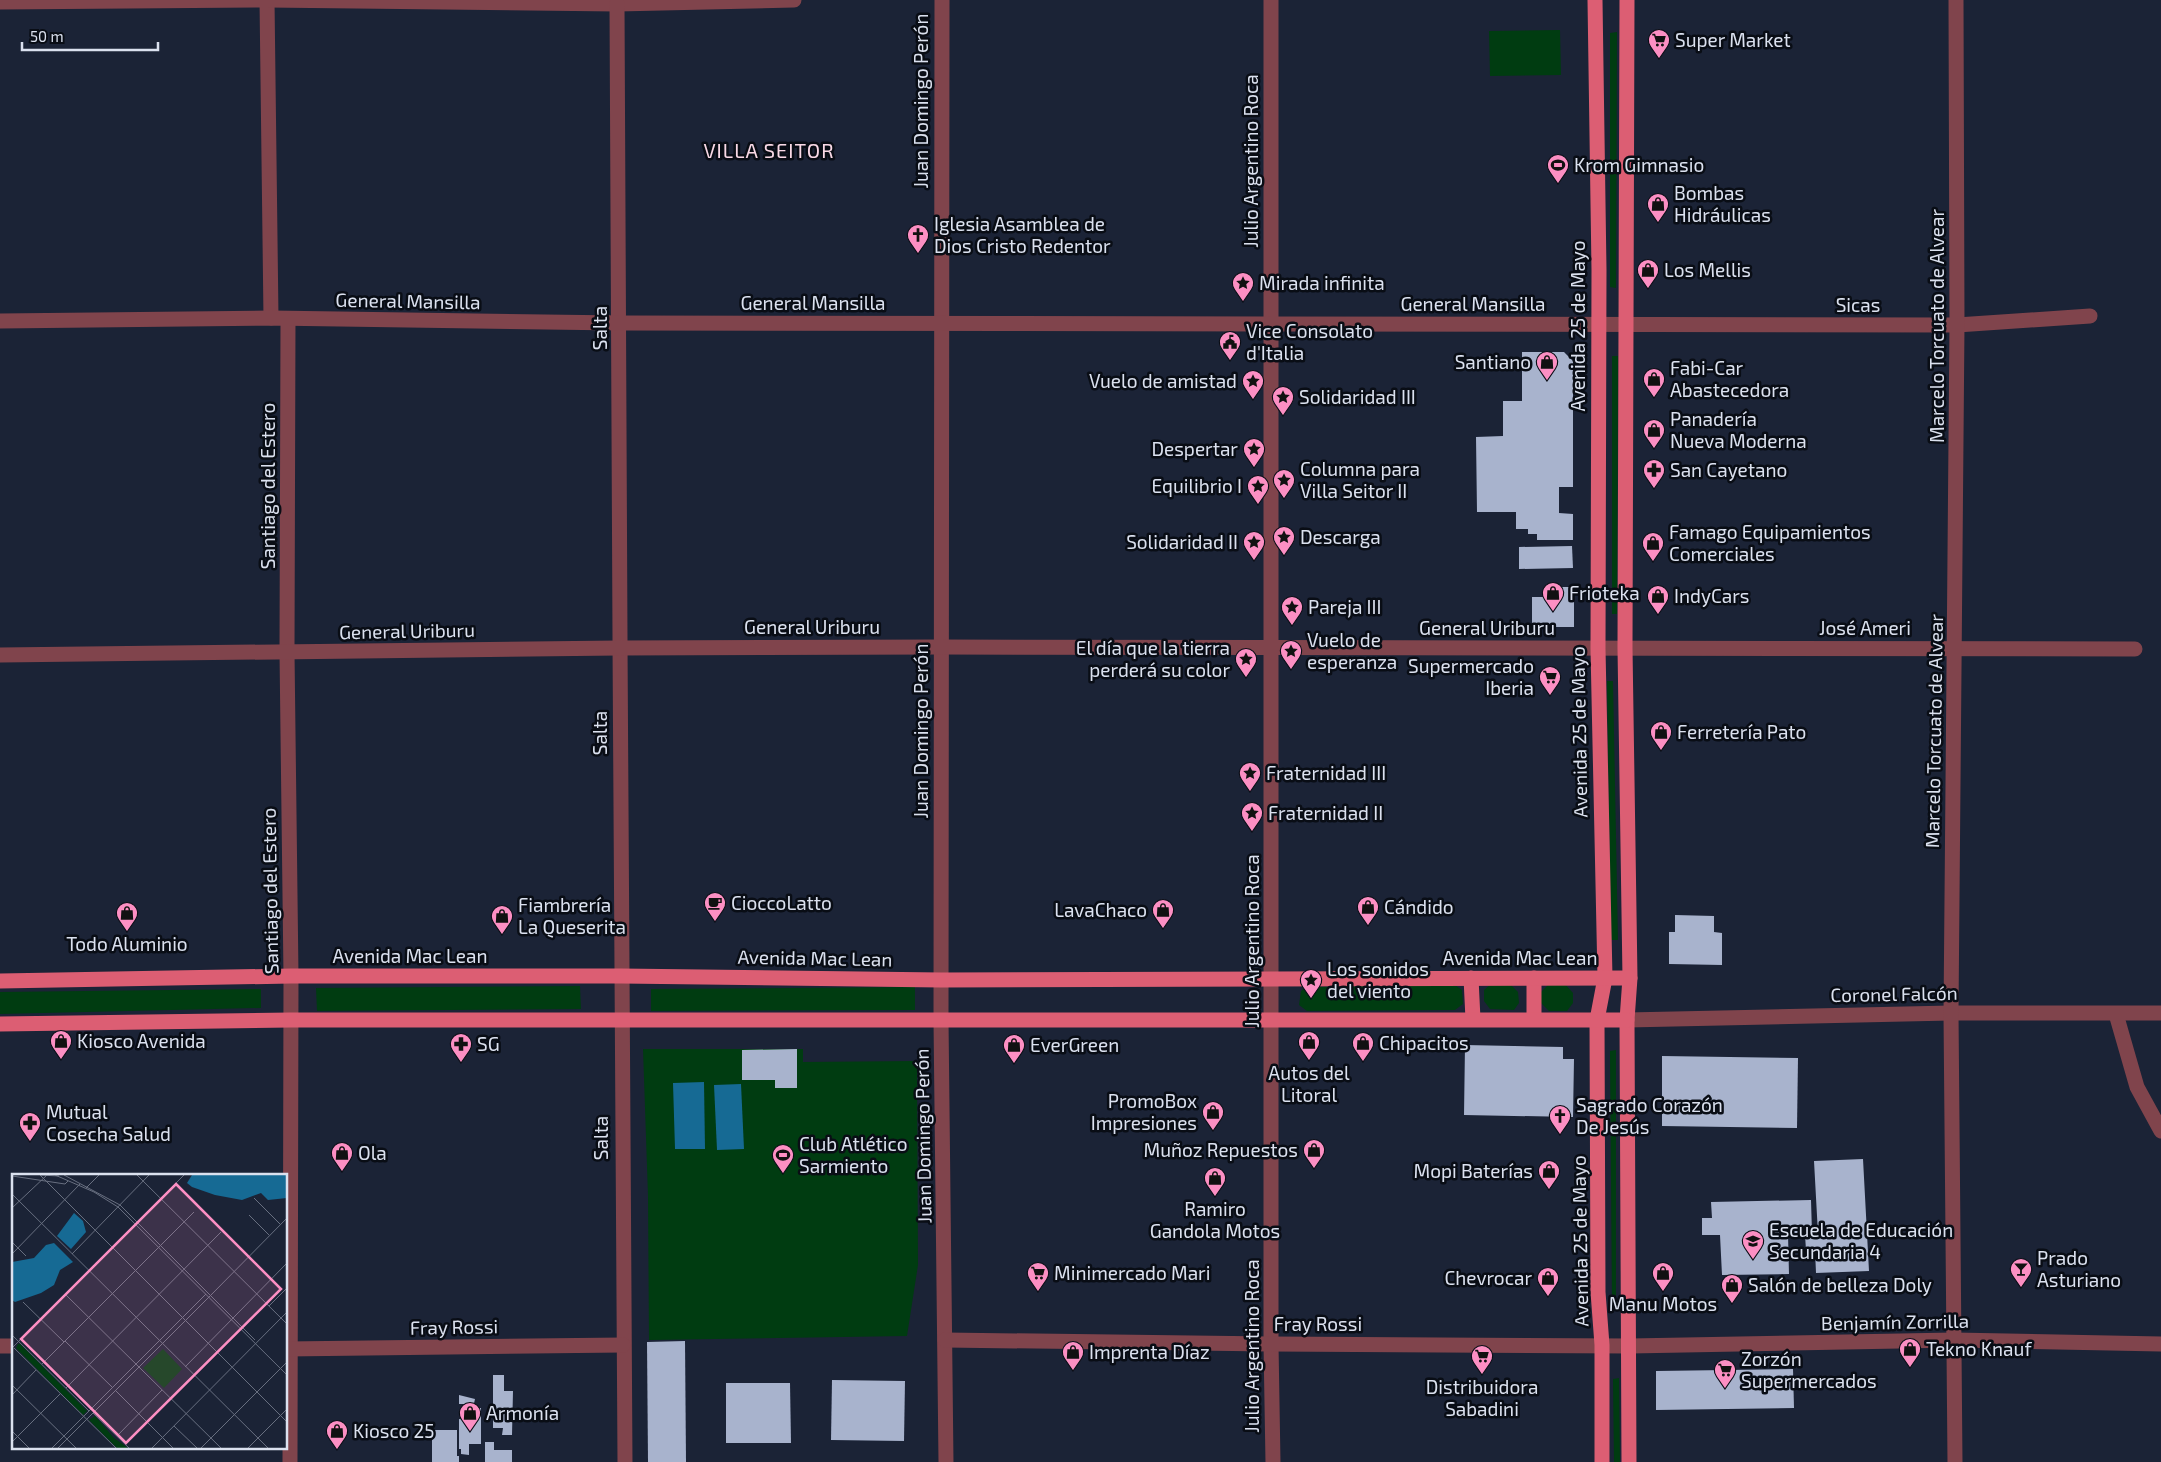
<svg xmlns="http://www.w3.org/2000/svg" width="2161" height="1462" font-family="'Exo 2',sans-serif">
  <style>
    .green { fill: #003c11 }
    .water { fill: #166a94 }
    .building { fill: #a8b3cd }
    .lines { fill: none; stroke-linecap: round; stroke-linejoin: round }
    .minor { stroke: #80444c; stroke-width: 15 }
    .major { stroke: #dc5e73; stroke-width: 15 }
    .labels { text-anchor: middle; stroke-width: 5; stroke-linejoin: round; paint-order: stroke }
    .poi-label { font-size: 19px; fill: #dbe1ef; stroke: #090d15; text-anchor: start }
    .street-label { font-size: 19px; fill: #dbe1ef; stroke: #090d15 }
    .neighbourhood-label { font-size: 20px; letter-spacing: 1px; fill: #f9d9e6; stroke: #090d15 }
    .inset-road { fill: none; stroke: #686f80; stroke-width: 1 }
    .view { fill: #fc8fc3; fill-opacity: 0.15; stroke: #fc8fc3; stroke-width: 2.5 }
    .inset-edge { fill: none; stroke: #dbe1ef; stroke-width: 2.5 }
  </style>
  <rect width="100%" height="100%" fill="#1b2336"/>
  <g class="green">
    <path d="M1560,30L1561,75L1490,76L1489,31Z"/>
    <path d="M1617,32L1616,288L1610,287V33Z"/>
    <path d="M1612,356H1618L1617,614H1612Z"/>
    <path d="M1607,681H1613L1618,940H1611Z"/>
    <path d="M1491,984H1510L1518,992L1519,1003L1514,1010L1490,1009L1484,1001V990Z"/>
    <path d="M1565,984L1573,993V1003L1567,1011H1549L1540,1002L1541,992L1548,985Z"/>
    <path d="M1455,985L1462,990L1463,1004L1455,1010L1307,1011L1299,1005L1301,991L1306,987Z"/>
    <path d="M580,986L581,1009L317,1011L316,988Z"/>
    <path d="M915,987V1010L651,1011V989Z"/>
    <path d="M261,989V1008L0,1014V992Z"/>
    <path d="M643,1049H803V1062L917,1061L918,1265L907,1336L649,1340L648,1196Z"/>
    <path d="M1616,1050V1305L1612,1306L1610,1051Z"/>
    <path d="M1619,1378L1620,1462H1614L1613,1379Z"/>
  </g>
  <g class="water">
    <path d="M704,1082L705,1149H675L673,1083Z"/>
    <path d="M741,1084L744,1149L717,1150L714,1085Z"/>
  </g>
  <g class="building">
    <path d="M1522,352H1564L1573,361V487H1559V513L1573,514V540H1537V534H1528V529H1516V512H1477L1476,437L1503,436V401H1522Z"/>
    <path d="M1572,546L1573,568L1519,569V547Z"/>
    <path d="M1553,587H1574V627H1532V597H1553Z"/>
    <path d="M1675,915L1714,916V932L1722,933V965L1669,964V932H1675Z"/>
    <path d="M1465,1045L1563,1047V1059H1574L1573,1117L1464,1115Z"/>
    <path d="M797,1049V1088H775V1080H742V1050Z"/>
    <path d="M1662,1056L1798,1058L1797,1128L1662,1126Z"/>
    <path d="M1863,1159L1869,1271L1816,1273L1815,1250H1806L1805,1235L1818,1234L1814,1161Z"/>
    <path d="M1811,1200L1812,1233L1788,1234L1789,1274L1722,1275L1720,1235H1702V1218H1712L1711,1202Z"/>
    <path d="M685,1341L686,1462H648L647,1342Z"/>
    <path d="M1793,1369L1794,1408L1656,1410V1371Z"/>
    <path d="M493,1375H504V1391H513L512,1435H502L503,1428H493Z"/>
    <path d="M832,1380L905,1381L904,1441L831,1440Z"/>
    <path d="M726,1383H790L791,1443H726Z"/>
    <path d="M459,1395L475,1399L473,1408H481V1444H469V1455L461,1454V1449H459V1419L467,1420V1404H459Z"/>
    <path d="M432,1430H457V1456H459V1462H432Z"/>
    <path d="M485,1442H494V1450H512V1462H485Z"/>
  </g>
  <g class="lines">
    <g class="minor">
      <path d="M267,0L271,318"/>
      <path d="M942,0L941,1020L946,1462"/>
      <path d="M1271,0V1344L1273,1462"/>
      <path d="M0,2L267,0L617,4L794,0"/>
      <path d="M617,4C622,490 618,976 625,1462"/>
      <path d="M288,319L287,652L291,976L290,1462"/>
      <path d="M0,321L271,318L620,323L1957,325L2090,316"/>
      <path d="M0,655L619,648L941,647L2135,649"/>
      <path d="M2116,1014L2137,1087L2161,1131"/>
      <path d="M1627,1020L1951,1013H2161"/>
      <path d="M945,1340L1271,1344L1630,1346L1954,1340L2161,1344"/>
      <path d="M0,1346H14"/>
      <path d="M286,1349L623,1345"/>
      <path d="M1955,1462L1951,1013L1957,325L1956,0"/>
    </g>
    <g class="major">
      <path d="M1595,0L1599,270L1598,649L1605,978L1597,1020L1598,1292L1602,1345V1462"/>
      <path d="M1627,0L1625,648L1630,978L1627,1020L1629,1462"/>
      <path d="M1471,978L1473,1019"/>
      <path d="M1534,978V1019"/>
      <path d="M0,981L291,976H621L941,980L1630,978"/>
      <path d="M0,1024L290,1020H1627"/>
    </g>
  </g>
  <defs>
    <g id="supermarket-pin" transform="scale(1.125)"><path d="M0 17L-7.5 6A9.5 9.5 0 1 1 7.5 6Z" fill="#fc8fc3" stroke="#090d15"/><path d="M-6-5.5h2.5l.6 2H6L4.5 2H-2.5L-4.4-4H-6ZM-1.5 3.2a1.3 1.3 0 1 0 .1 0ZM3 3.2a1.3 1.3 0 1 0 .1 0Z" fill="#111"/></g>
    <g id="stadium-pin" transform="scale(1.125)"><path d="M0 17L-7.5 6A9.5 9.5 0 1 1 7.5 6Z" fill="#fc8fc3" stroke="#090d15"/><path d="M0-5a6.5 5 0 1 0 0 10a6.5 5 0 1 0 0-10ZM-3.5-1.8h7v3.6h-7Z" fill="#111"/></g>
    <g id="shop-pin" transform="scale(1.125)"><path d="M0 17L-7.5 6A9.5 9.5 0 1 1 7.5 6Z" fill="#fc8fc3" stroke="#090d15"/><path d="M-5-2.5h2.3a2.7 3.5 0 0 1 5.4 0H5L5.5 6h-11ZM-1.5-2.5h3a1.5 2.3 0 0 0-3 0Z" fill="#111"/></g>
    <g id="church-pin" transform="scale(1.125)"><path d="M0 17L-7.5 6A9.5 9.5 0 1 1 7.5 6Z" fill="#fc8fc3" stroke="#090d15"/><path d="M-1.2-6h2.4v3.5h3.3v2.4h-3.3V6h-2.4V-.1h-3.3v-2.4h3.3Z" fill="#111"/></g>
    <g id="sight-pin" transform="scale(1.125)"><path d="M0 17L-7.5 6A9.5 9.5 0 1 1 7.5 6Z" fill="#fc8fc3" stroke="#090d15"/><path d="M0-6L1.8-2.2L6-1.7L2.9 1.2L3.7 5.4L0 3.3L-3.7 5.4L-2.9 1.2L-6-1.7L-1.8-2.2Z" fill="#111"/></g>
    <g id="civic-pin" transform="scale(1.125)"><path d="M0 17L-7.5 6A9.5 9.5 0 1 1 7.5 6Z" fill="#fc8fc3" stroke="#090d15"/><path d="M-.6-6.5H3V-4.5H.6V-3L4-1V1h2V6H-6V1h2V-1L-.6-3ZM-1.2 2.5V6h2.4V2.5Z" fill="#111"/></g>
    <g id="pharmacy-pin" transform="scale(1.125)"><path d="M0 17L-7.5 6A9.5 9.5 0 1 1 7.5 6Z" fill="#fc8fc3" stroke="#090d15"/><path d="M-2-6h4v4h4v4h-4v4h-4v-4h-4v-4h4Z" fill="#111"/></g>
    <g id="cafe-pin" transform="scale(1.125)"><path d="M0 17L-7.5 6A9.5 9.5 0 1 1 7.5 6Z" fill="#fc8fc3" stroke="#090d15"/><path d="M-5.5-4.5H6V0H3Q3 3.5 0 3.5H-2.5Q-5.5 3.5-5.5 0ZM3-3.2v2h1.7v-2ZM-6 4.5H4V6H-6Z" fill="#111"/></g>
    <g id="school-pin" transform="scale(1.125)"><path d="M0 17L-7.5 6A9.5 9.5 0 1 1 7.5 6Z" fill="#fc8fc3" stroke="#090d15"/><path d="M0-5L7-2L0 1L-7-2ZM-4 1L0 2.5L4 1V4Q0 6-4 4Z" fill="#111"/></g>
    <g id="bar-pin" transform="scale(1.125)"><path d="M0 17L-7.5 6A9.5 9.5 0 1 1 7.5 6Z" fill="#fc8fc3" stroke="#090d15"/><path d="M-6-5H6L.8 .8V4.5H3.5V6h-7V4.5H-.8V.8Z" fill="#111"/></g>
  </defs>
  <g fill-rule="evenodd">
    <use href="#supermarket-pin" x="1659" y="40"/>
    <use href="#stadium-pin" x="1558" y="165"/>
    <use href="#shop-pin" x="1658" y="204"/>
    <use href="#church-pin" x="918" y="235"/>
    <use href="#shop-pin" x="1648" y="270"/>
    <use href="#sight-pin" x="1243" y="283"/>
    <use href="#civic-pin" x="1230" y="342"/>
    <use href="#shop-pin" x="1547" y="362"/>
    <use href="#shop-pin" x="1654" y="379"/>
    <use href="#sight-pin" x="1253" y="381"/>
    <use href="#sight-pin" x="1283" y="397"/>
    <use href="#shop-pin" x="1654" y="430"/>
    <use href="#sight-pin" x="1254" y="449"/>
    <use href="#pharmacy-pin" x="1654" y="470"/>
    <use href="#sight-pin" x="1284" y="480"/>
    <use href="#sight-pin" x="1258" y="486"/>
    <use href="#sight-pin" x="1284" y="537"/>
    <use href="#sight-pin" x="1254" y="542"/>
    <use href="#shop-pin" x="1653" y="543"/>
    <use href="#shop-pin" x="1553" y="593"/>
    <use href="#shop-pin" x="1658" y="596"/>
    <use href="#sight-pin" x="1292" y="607"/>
    <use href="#sight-pin" x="1291" y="651"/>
    <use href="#sight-pin" x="1246" y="659"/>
    <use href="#supermarket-pin" x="1550" y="677"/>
    <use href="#shop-pin" x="1661" y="732"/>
    <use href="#sight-pin" x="1250" y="773"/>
    <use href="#sight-pin" x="1252" y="813"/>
    <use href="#cafe-pin" x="715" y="903"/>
    <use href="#shop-pin" x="1368" y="907"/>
    <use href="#shop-pin" x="1163" y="910"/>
    <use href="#shop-pin" x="127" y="913"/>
    <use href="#shop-pin" x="502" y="916"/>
    <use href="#sight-pin" x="1311" y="980"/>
    <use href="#shop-pin" x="61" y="1041"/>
    <use href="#shop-pin" x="1309" y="1042"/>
    <use href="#shop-pin" x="1363" y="1043"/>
    <use href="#pharmacy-pin" x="461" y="1044"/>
    <use href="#shop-pin" x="1014" y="1045"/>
    <use href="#shop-pin" x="1213" y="1112"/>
    <use href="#church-pin" x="1560" y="1116"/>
    <use href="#pharmacy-pin" x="30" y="1123"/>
    <use href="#shop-pin" x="1314" y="1150"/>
    <use href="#shop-pin" x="342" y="1153"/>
    <use href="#stadium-pin" x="783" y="1155"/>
    <use href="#shop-pin" x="1549" y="1171"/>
    <use href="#shop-pin" x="1215" y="1178"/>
    <use href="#school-pin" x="1753" y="1241"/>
    <use href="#bar-pin" x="2021" y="1269"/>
    <use href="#supermarket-pin" x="1038" y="1273"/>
    <use href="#shop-pin" x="1663" y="1273"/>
    <use href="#shop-pin" x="1548" y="1278"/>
    <use href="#shop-pin" x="1732" y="1285"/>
    <use href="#shop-pin" x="1910" y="1349"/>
    <use href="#shop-pin" x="1073" y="1352"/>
    <use href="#supermarket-pin" x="1482" y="1356"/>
    <use href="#supermarket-pin" x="1725" y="1370"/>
    <use href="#shop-pin" x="470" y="1413"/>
    <use href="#shop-pin" x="337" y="1431"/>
  </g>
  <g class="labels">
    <g class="poi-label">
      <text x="1675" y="47">Super Market</text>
      <text x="1574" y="172">Krom Gimnasio</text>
      <text x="1674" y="200">Bombas<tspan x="1674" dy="22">Hidráulicas</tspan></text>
      <text x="934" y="231">Iglesia Asamblea de<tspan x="934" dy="22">Dios Cristo Redentor</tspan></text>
      <text x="1664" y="277">Los Mellis</text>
      <text x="1259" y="290">Mirada infinita</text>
      <text x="1246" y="338">Vice Consolato<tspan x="1246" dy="22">d'Italia</tspan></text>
      <text x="1531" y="369" text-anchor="end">Santiano</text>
      <text x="1670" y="375">Fabi-Car<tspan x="1670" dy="22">Abastecedora</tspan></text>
      <text x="1237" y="388" text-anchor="end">Vuelo de amistad</text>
      <text x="1299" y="404">Solidaridad III</text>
      <text x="1670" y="426">Panadería<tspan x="1670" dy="22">Nueva Moderna</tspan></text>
      <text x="1238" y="456" text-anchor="end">Despertar</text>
      <text x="1300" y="476">Columna para<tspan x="1300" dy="22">Villa Seitor II</tspan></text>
      <text x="1670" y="477">San Cayetano</text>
      <text x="1242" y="493" text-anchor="end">Equilibrio I</text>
      <text x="1669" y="539">Famago Equipamientos<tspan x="1669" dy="22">Comerciales</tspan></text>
      <text x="1300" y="544">Descarga</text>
      <text x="1238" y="549" text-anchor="end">Solidaridad II</text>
      <text x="1569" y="600">Frioteka</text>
      <text x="1674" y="603">IndyCars</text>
      <text x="1308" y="614">Pareja III</text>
      <text x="1307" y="647">Vuelo de<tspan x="1307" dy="22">esperanza</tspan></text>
      <text x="1230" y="655" text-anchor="end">El día que la tierra<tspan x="1230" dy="22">perderá su color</tspan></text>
      <text x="1534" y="673" text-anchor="end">Supermercado<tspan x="1534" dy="22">Iberia</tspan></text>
      <text x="1677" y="739">Ferretería Pato</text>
      <text x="1266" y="780">Fraternidad III</text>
      <text x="1268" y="820">Fraternidad II</text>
      <text x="731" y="910">CioccoLatto</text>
      <text x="518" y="912">Fiambrería<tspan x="518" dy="22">La Queserita</tspan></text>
      <text x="1384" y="914">Cándido</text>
      <text x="1147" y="917" text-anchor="end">LavaChaco</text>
      <text x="127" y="951" text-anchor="middle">Todo Aluminio</text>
      <text x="1327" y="976">Los sonidos<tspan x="1327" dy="22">del viento</tspan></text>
      <text x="77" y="1048">Kiosco Avenida</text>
      <text x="1379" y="1050">Chipacitos</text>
      <text x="477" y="1051">SG</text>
      <text x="1030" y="1052">EverGreen</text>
      <text x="1309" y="1080" text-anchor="middle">Autos del<tspan x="1309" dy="22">Litoral</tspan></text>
      <text x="1197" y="1108" text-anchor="end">PromoBox<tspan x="1197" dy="22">Impresiones</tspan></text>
      <text x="1576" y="1112">Sagrado Corazón<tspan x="1576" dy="22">De Jesús</tspan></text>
      <text x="46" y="1119">Mutual<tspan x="46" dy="22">Cosecha Salud</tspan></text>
      <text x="799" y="1151">Club Atlético<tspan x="799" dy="22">Sarmiento</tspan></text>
      <text x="1298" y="1157" text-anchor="end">Muñoz Repuestos</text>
      <text x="358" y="1160">Ola</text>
      <text x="1533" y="1178" text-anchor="end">Mopi Baterías</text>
      <text x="1215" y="1216" text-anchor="middle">Ramiro<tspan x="1215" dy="22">Gandola Motos</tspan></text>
      <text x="1769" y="1237">Escuela de Educación<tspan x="1769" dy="22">Secundaria 4</tspan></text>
      <text x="2037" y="1265">Prado<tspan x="2037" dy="22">Asturiano</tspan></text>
      <text x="1054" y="1280">Minimercado Mari</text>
      <text x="1532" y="1285" text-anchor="end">Chevrocar</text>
      <text x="1748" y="1292">Salón de belleza Doly</text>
      <text x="1663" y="1311" text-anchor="middle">Manu Motos</text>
      <text x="1926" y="1356">Tekno Knauf</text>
      <text x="1089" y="1359">Imprenta Díaz</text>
      <text x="1741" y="1366">Zorzón<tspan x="1741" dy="22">Supermercados</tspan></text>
      <text x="1482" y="1394" text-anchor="middle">Distribuidora<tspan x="1482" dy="22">Sabadini</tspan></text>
      <text x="486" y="1420">Armonía</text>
      <text x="353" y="1438">Kiosco 25</text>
    </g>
    <g class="street-label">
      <text transform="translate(921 101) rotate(-90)" y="7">Juan Domingo Perón</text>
      <text transform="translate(1251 161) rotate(-90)" y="7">Julio Argentino Roca</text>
      <text transform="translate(408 301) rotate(1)" y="7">General Mansilla</text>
      <text x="813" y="310">General Mansilla</text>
      <text x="1473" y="311">General Mansilla</text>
      <text x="1858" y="312">Sicas</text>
      <text transform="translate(1578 326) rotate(-90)" y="7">Avenida 25 de Mayo</text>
      <text transform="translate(1937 326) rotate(-90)" y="7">Marcelo Torcuato de Alvear</text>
      <text transform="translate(600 328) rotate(-90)" y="7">Salta</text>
      <text transform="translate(268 486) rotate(-90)" y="7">Santiago del Estero</text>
      <text x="812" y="634">General Uriburu</text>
      <text x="1487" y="635">General Uriburu</text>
      <text x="1865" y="635">José Ameri</text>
      <text transform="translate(407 631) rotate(-1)" y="7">General Uriburu</text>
      <text transform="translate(921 731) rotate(-90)" y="7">Juan Domingo Perón</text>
      <text transform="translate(1934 731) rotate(-89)" y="7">Marcelo Torcuato de Alvear</text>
      <text transform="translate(1579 732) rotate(-91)" y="7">Avenida 25 de Mayo</text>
      <text transform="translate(600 733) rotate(-90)" y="7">Salta</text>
      <text transform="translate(270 891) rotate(-91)" y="7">Santiago del Estero</text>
      <text transform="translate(1252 941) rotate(-90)" y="7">Julio Argentino Roca</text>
      <text x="410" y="963">Avenida Mac Lean</text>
      <text transform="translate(815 958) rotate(1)" y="7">Avenida Mac Lean</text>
      <text x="1520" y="965">Avenida Mac Lean</text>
      <text transform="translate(1894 994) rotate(-1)" y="7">Coronel Falcón</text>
      <text transform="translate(923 1136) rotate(-91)" y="7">Juan Domingo Perón</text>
      <text transform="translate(601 1138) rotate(-90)" y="7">Salta</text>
      <text transform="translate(1580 1241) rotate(-91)" y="7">Avenida 25 de Mayo</text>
      <text transform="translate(1895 1322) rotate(-1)" y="7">Benjamín Zorrilla</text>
      <text x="1318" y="1331">Fray Rossi</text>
      <text transform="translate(454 1327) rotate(-1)" y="7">Fray Rossi</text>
      <text transform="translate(1252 1346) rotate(-90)" y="7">Julio Argentino Roca</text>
    </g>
    <g class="neighbourhood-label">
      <text x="769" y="158">VILLA SEITOR</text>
    </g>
  </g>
  <g transform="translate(12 1174)">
    <rect width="275" height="275" fill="#1b2336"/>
    <path d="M6,170H8L75,237L71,241L4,174ZM151,175L170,195L152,214L131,194ZM83,242L102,264L116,274H105L77,246Z" fill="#003c11"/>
    <path d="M180,1H275V24L256,26L249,19L230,26L203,21L180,13L175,9ZM62,39L71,47L74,58L59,75L45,62ZM42,69L61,88L48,96L42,111L29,119L3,128L0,126V88L22,84L34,71Z" fill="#166a94"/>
    <path class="inset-road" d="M28,1L275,248M28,1L47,2M43,1L82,18L106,33L275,201M52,1L108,31L243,166M125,1L275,150M0,2L53,10L56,7M74,14L87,1M0,20L256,274M242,24L268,50M0,34L35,1M237,41L257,61M0,68L14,82M0,80L68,10M60,80L137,1M54,121L209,274M199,121L275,44M11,128L52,168M257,132L275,114M0,161L77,237M53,167L100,213M0,174L172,1M2,174L104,274M30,190L182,38M173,193L275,89M0,211L64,274M54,214L209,58M104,217L161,274M0,221L24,196M81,239L117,274M162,252L185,274M0,257L17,274M105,262L150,216M0,268L48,220M40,274L194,120M46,274L198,122M140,274L275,138M189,274L275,188M236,274L275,235"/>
    <path class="view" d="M164,10L269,115L114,269L9,165Z"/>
    <rect width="275" height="275" class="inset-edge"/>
  </g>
  <path d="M22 42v8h136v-8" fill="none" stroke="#dbe1ef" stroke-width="2.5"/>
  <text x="30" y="42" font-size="15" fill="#dbe1ef" stroke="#090d15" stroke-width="4" paint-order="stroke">50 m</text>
</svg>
